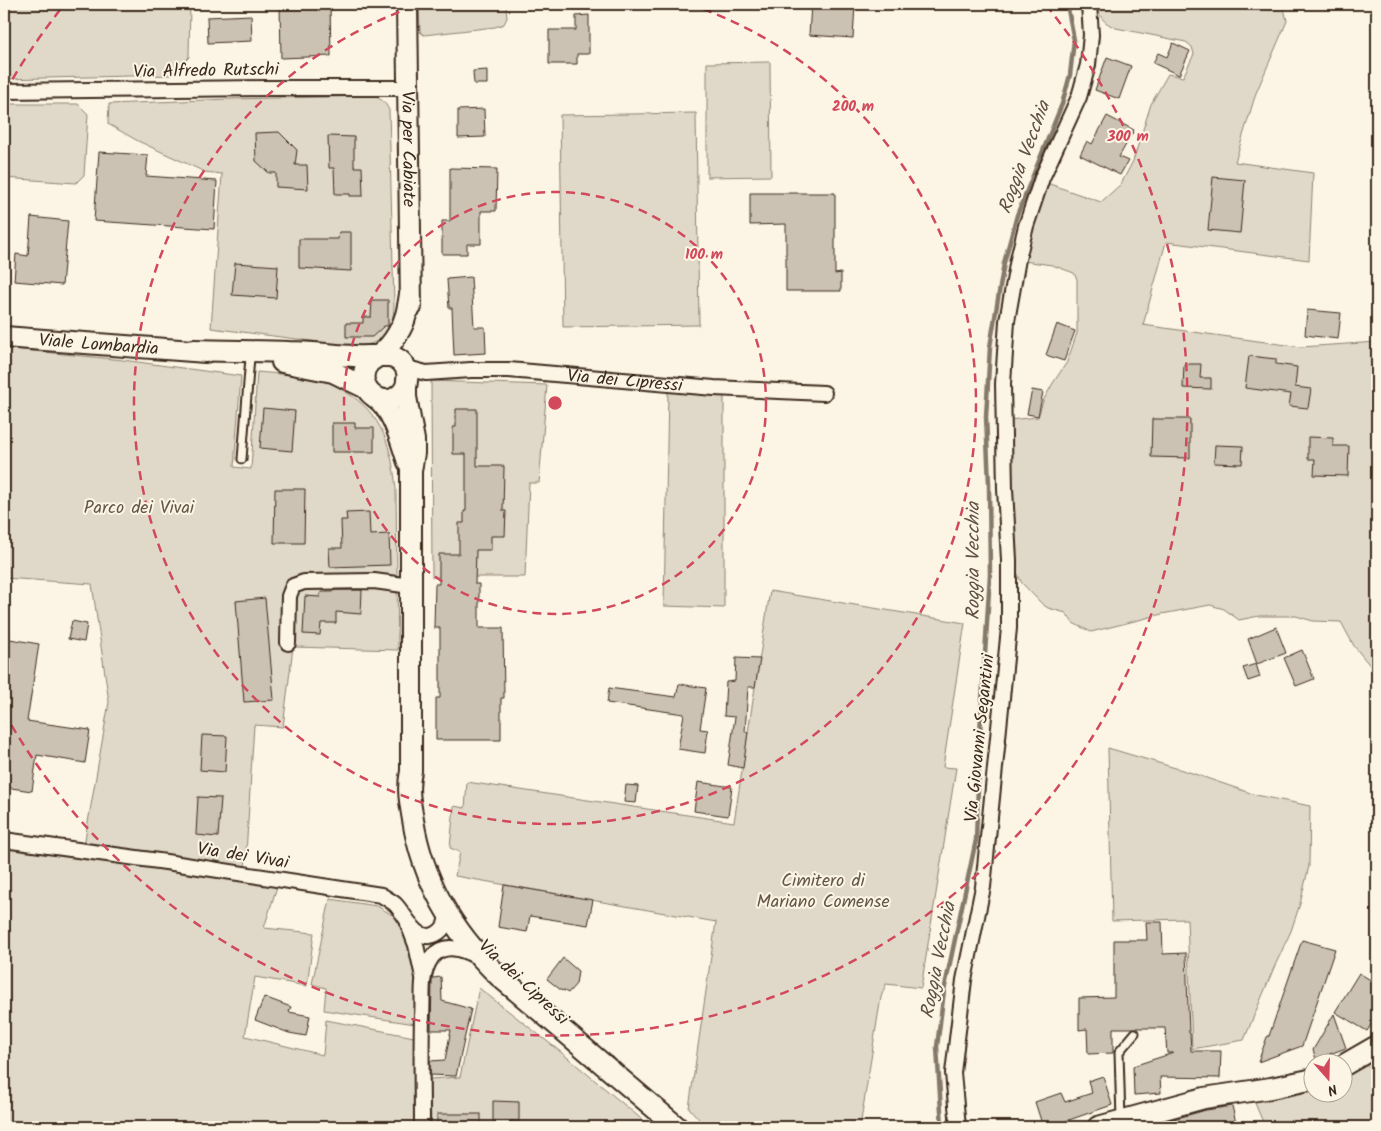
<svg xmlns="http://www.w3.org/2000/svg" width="1381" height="1131" font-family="Kalam,sans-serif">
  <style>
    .green { fill: #e0d8c8; stroke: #8e8173 }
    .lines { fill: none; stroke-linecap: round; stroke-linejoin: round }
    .stream { stroke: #85796b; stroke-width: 4.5 }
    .building { fill: #ccc2b3; stroke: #3b2a1e }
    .lane-casing { stroke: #3b2a1e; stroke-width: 11 }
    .street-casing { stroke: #3b2a1e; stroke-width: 18 }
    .secondary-casing { stroke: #3b2a1e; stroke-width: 24 }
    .lane { stroke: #fcf5e5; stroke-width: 7 }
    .street { stroke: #fcf5e5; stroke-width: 14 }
    .secondary { stroke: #fcf5e5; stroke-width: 20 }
    .ring { fill: none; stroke: #d1495b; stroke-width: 2.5; stroke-dasharray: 9 6 }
    .labels { text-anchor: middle; stroke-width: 4; stroke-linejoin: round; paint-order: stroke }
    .street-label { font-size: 18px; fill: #3b2a1e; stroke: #fcf5e5 }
    .park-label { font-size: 18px; fill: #645648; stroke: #fcf5e5 }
    .water-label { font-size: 19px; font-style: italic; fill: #605144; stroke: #fcf5e5 }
    .centre { fill: #d1495b; stroke: #fcf5e5; stroke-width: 2.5 }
    .ring-label { font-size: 15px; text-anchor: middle; font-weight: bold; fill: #d1495b; stroke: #fcf5e5; stroke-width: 4; stroke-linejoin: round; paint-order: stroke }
  </style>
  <rect width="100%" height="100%" fill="#fcf5e5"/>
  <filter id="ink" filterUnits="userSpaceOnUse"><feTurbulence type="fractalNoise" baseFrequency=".02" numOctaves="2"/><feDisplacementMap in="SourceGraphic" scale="10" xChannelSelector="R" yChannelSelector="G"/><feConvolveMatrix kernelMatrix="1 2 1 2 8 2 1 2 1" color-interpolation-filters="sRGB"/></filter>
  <g filter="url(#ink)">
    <g class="green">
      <path d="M4,4H190L189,57L173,75L4,79Z"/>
      <path d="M419,4H506L507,18L504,24L495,27L424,35L420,32Z"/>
      <path d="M1096,4H1283L1287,21L1256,93L1235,162L1313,173L1309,260L1166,242L1143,325L1301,347L1377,342V674L1354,646L1341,622L1313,621L1296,616H1259L1239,620L1224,609L1210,605L1162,614L1091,632L1073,623L1066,613L1048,608L1042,604L1021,582L1015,567L1013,556V489L1009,420L1038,417L1043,401L1053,383L1067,362L1077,333V279L1074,273L1052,265L1023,261L1033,225L1047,183L1101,202L1121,184L1133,161L1151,104L1168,74L1183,77L1194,54L1192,47L1186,42L1116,28C1102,22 1100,17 1096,4Z"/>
      <path d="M770,62L771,176L707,177V63Z"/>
      <path d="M373,96C382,99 385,102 389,110L394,305C393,332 385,342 358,347L211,328L222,174L205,172L138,141L108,124L109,104L228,99Z"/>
      <path d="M4,104H78L88,114L84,175L76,183L4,178Z"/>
      <path d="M696,113L699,325L563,327L560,115Z"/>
      <path d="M4,348L123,360L241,376L234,467L251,469L257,372C279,374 301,375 322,380C331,382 338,387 346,392C383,414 392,449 396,489L398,650L293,647L283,727L254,725L245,870L279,880L264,928L314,933L307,986L255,977L245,1036L323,1055L326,1020L414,1037L415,1127H4V839L83,851L109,702L92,584L4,578Z"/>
      <path d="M431,381L547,385L539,483H529L525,577H432Z"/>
      <path d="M668,392L724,395V608L664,606Z"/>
      <path d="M770,591L965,623L943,767L956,768L921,988L886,984L881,997L860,1127H706L689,1108L716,922L455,876L460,852L450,848L454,806L465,808L467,782L734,822Z"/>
      <path d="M1108,748L1189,772L1256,795L1310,806L1309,866L1300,904L1291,931L1273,970L1244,1040L1192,1049L1187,919L1112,921Z"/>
      <path d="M330,899L377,906L401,920L417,966L415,1024L324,1010L326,988L312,984Z"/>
      <path d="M479,988L562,1053L651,1127H431L430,1079L460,1077Z"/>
      <path d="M1377,1049V1127H1265L1252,1096L1313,1083L1314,1094H1344V1068Z"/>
    </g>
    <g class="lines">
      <path class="stream" d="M942,1127L937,1047L944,991L976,840L980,733L990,575L989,484L986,417L990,347L1004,263L1017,215L1062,104L1070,75L1074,40L1067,4"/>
    </g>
    <g class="building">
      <path d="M280,4H330L331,56L281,58Z"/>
      <path d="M811,4H855L853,38L809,35Z"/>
      <path d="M251,15L252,41L208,43L207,17Z"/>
      <path d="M589,15V54H577V64H549V30H576V16Z"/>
      <path d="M1173,43L1190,51L1179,75L1153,63L1158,53L1167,57Z"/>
      <path d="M1107,57L1131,66L1119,99L1095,90Z"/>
      <path d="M487,70V84H474L473,71Z"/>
      <path d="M484,109L485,137L458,138V110Z"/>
      <path d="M1107,116L1134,130L1119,157L1128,161L1120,175L1080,155L1087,141L1092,144Z"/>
      <path d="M279,132L297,150L295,165H307L308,189L276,187V173H269L256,161L255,133Z"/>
      <path d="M328,136L354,137V167H362L363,196H350V194H335L334,168H329Z"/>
      <path d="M99,152L148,155L146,176L217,181L214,229L94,221Z"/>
      <path d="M450,168L497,169L496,211H481V244H467V254H442V221H450Z"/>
      <path d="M1213,177L1245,180L1240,233L1208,230Z"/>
      <path d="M750,193H835V274L841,273V291H786V224L750,225Z"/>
      <path d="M31,217L68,221L62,285L14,281L16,254L28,256Z"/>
      <path d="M339,232H351V271L299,268V239H338Z"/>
      <path d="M235,263L278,266L276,298L232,295Z"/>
      <path d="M471,277L474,327H485L486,353L454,355L452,308H449L447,279Z"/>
      <path d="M372,300H388V326H384L372,337H346V323H363V317H371Z"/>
      <path d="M1307,310L1341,313L1338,339L1305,335Z"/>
      <path d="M1057,324L1075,331L1064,361L1046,355Z"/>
      <path d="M1249,356L1276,359V364L1297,367L1295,387L1311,389L1308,408L1289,406L1291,394L1245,388Z"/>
      <path d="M1184,364H1201L1200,378H1211V389L1183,388Z"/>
      <path d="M1032,390L1043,392L1038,416L1027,414Z"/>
      <path d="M263,408L295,411L292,451L260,448Z"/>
      <path d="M456,409H477V466H504L503,511H506L505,536H491V550H476L475,584H479V628H503L504,698H501V740H436V698H440V628H434L435,584H439V554H459V523H464V511H466V454H453V427H456Z"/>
      <path d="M1152,419H1190V458L1151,457Z"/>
      <path d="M332,423H355V428H374V452H332Z"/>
      <path d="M1308,437L1333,438V446H1349L1348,476L1314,475L1315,459H1308Z"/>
      <path d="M1215,445L1243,446L1242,464L1214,463Z"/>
      <path d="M275,489H305L304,543H274Z"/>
      <path d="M369,512L370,535L389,534L390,565L330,567L329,548H342L341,520H347L346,513Z"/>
      <path d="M333,590H362L361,614L336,612V623H321L320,635L303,634L305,596L320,597L321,592H333Z"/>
      <path d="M265,598L274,700L244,702L236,601Z"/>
      <path d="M72,621L87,624L84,642L68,639Z"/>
      <path d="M1276,627L1286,653L1257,664L1248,639Z"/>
      <path d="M10,639L39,644L27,721L90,730L85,763L37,755L32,791L4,787V676Z"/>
      <path d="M1302,650L1314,679L1296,686L1284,658Z"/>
      <path d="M736,658L760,659L755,687H748L745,732H748L743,768L728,765L735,717L724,716L726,682L735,681Z"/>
      <path d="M1256,664L1260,677L1248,681L1243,668Z"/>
      <path d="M679,684L706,688L700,729L708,730L705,753L678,749L684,714L607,703L609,688L676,697Z"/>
      <path d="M202,735L227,736L225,772L200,770Z"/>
      <path d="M698,782L732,787L728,816L694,811Z"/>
      <path d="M626,785L638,786L636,803L624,802Z"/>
      <path d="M198,797L221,798L218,837L196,835Z"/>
      <path d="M504,885L593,900L588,925L530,916L527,932L498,927Z"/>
      <path d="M1146,922H1162L1163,954L1186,953L1189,1033H1190L1191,1051H1221L1220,1078L1160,1077L1161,1093L1134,1095L1133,1066L1173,1053H1167L1165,1028H1113V1053L1088,1054L1087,1029L1079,1030V998L1114,997V940H1147Z"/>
      <path d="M1302,940L1335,949L1302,1046L1258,1062L1267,1037L1269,1036Z"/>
      <path d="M563,958L578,971L576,984L568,993L563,990L562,991L547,979Z"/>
      <path d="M1359,973L1377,984V1015L1367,1031L1335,1012Z"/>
      <path d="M441,977L442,1001L471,1009L456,1076L430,1075V1061L445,1060L451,1030H431L432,980L433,978Z"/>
      <path d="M264,997L291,1007L289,1012L310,1016L306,1036L289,1033L255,1020Z"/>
      <path d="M1334,1014L1346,1048L1316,1059L1313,1050Z"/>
      <path d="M1103,1076L1112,1105L1049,1127H1043L1035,1102L1061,1093L1065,1102L1092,1093L1088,1081Z"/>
      <path d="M493,1101L519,1102V1121H493Z"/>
      <path d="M1232,1106L1237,1127H1164L1163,1122L1206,1110Z"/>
      <rect x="437" y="1114" width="44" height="13"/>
    </g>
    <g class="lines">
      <g class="lane-casing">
        <g id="lane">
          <path d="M242,459L250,357"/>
          <path d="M1121,1120L1119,1052L1135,1033"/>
        </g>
      </g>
      <g class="street-casing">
        <g id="street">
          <path d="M4,91L267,88H409"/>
          <path id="s1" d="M403,363L411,369L426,373L471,370H509L714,388L824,393"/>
          <path d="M288,643L289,596L293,586L304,582L374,581L411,586"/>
          <path d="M4,840L166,862L381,895C386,898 391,901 395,904C406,915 417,944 436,934C445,929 446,923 447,914"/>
          <path d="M408,924L416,945L423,977"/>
          <path d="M422,1127C422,1090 421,1053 422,1016C423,1005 422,993 423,982C424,974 427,964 432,957C444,942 463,949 477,957"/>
          <path d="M958,1127L953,1073L964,980L983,887L1009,628V560L1005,489L1003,384L1007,321L1018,259L1026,226L1042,178L1079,97L1088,65L1091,35L1089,4"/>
        </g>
      </g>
      <g class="secondary-casing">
        <g id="secondary">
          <path id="s2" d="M407,4L411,307"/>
          <path id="s3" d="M4,337L206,352"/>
          <path d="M194,350C226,351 258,351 289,352C311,352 333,355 354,356C364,357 389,354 396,358C404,362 409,371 407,380C407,386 404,392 398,396C393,400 386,401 380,399C365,395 358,375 369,363C371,360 375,359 378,356C386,350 393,342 398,333C406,321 408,307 410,294"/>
          <path d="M282,362L333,372L366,388"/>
          <path d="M406,388V397L414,440V453L411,471V771C407,790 410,801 413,820C423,883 454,933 499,976L677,1127"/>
          <path d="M376,398C394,411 401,442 408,462"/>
          <path d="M1344,1065L1377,1046"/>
          <path d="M1098,1127L1204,1098L1271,1088L1314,1079"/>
        </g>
      </g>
      <use href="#lane" class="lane"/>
      <use href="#street" class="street"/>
      <use href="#secondary" class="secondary"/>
    </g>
  </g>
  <g class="ring">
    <circle cx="555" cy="403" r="211"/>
    <path d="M689 4A421 421 0 1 1 421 4"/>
    <path d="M5 92A632 632 0 0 1 64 5M1046 5A632 632 0 1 1 5 714"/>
  </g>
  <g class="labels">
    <g class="street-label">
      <text transform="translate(206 70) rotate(-1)" y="6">Via Alfredo Rutschi</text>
      <text dy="6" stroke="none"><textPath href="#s2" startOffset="145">Via per Cabiate</textPath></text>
      <text dy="6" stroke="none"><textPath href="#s3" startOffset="95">Viale Lombardia</textPath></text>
      <text dy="6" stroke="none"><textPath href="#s1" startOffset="225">Via dei Cipressi</textPath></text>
      <text transform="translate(979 738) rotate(-84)" y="6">Via Giovanni Segantini</text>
      <text transform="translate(243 855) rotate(9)" y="6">Via dei Vivai</text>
      <text transform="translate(524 982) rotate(43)" y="6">Via dei Cipressi</text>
    </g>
    <g class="park-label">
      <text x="139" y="513">Parco dei Vivai</text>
      <text x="823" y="886">Cimitero di<tspan x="823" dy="21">Mariano Comense</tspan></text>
    </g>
    <g class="water-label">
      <text transform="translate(1023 157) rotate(-70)" y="7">Roggia Vecchia</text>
      <text transform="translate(972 561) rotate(-90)" y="7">Roggia Vecchia</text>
      <text transform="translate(937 960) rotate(-79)" y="7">Roggia Vecchia</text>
    </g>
  </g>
  <circle cx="555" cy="403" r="8" class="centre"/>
  <g class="ring-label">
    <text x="853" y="111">200 m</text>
    <text x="1128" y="141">300 m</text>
    <text x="704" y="259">100 m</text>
  </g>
  <rect width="1381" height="1131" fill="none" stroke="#fcf5e5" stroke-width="20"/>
  <rect x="10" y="10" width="1361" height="1111" fill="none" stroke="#3b2a1e" stroke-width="2" filter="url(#ink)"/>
  <g transform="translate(1328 1078) rotate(160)"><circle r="24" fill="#fcf5e5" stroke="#afa495"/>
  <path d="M0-4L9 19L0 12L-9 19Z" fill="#d1495b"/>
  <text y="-8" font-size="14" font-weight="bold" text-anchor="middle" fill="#3b2a1e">N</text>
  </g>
</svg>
